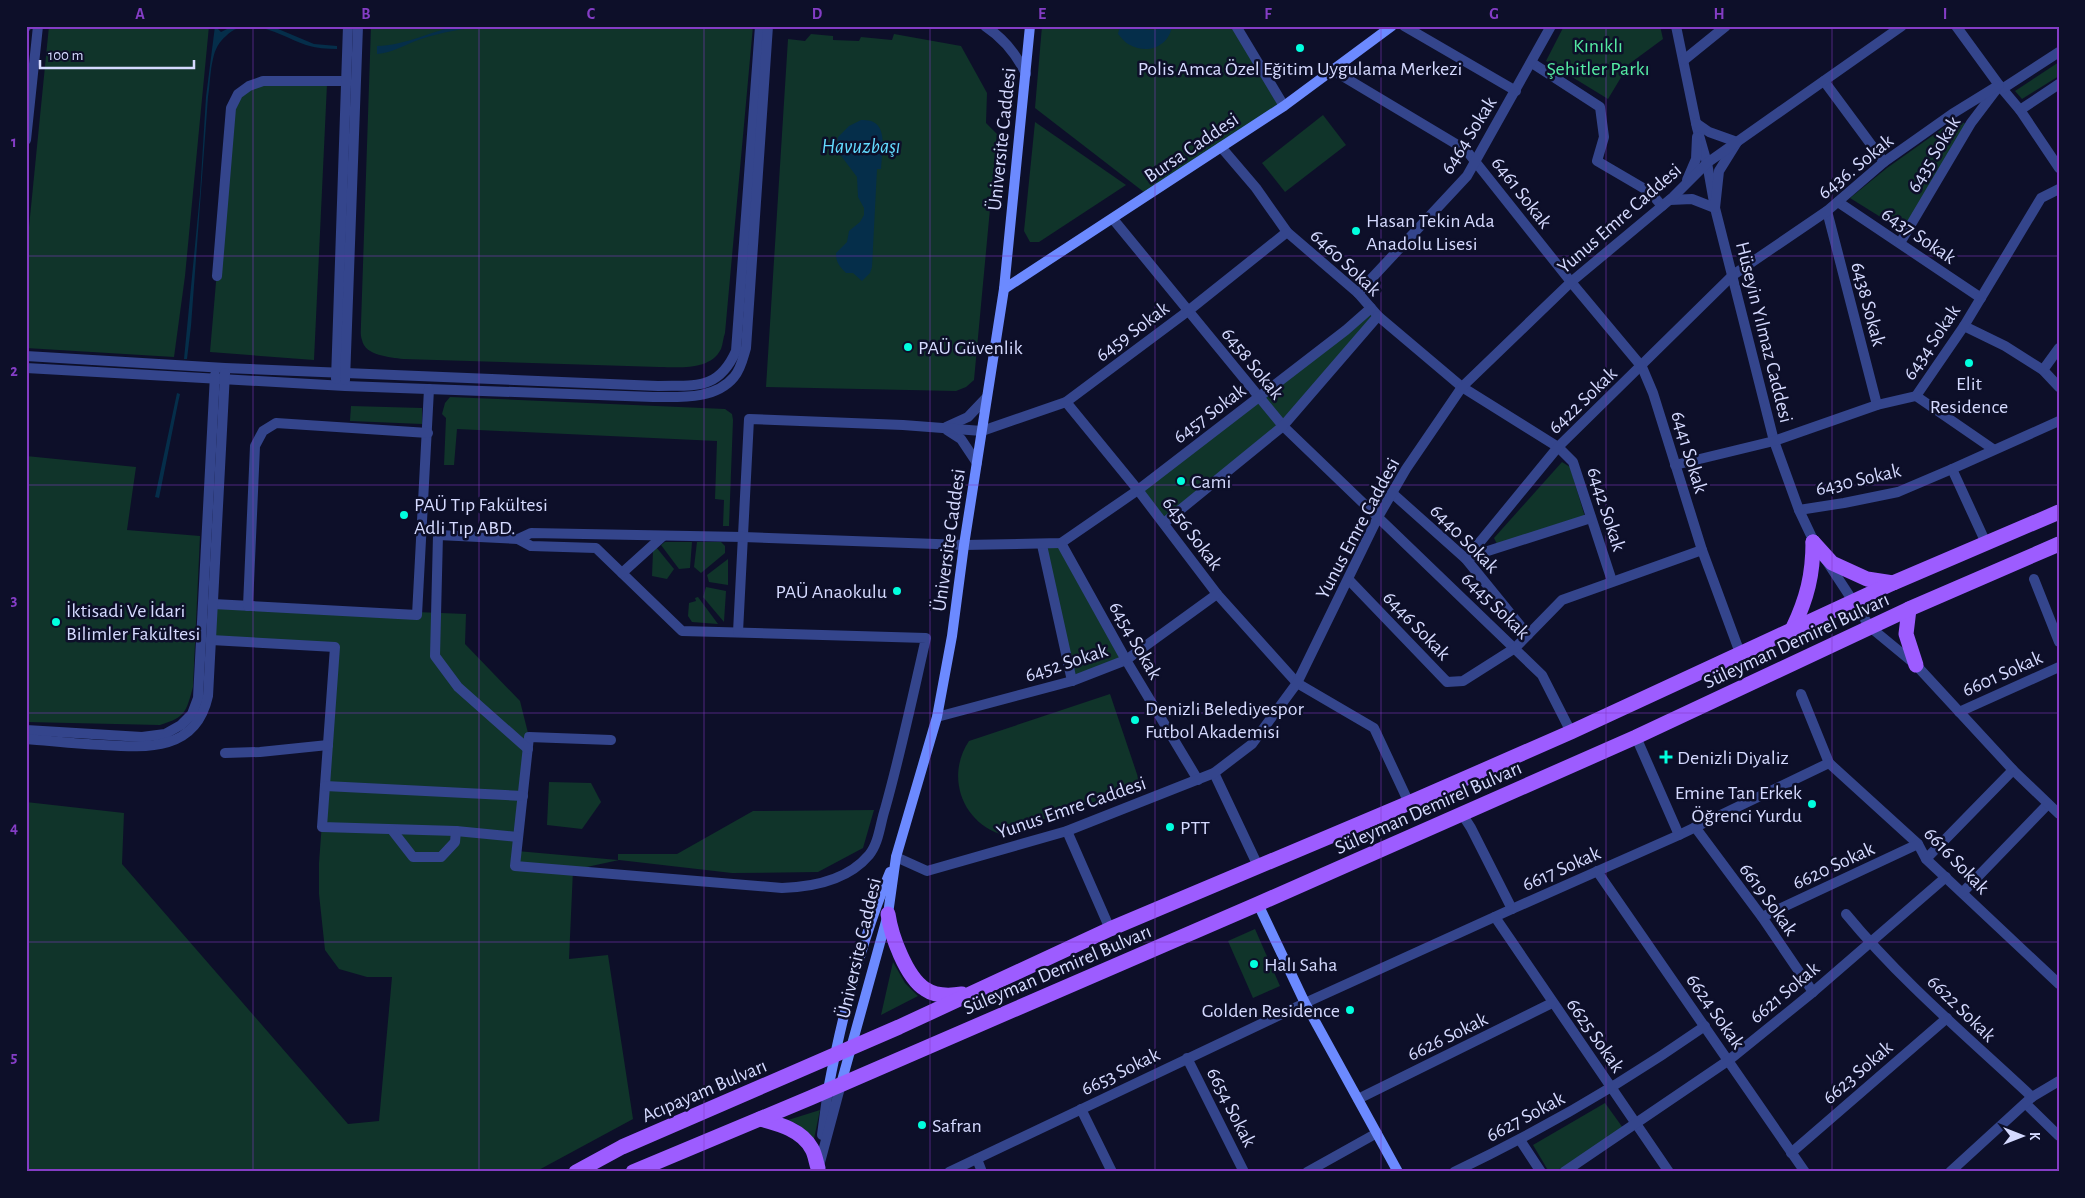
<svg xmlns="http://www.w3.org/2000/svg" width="2085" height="1198" font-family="'Alegreya Sans',sans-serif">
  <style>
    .green { fill: #10342a }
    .water { fill: #052e4a }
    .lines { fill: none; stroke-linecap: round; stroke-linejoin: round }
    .minor { stroke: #34458c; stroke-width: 10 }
    .tertiary { stroke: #34458c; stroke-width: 10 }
    .secondary { stroke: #6c8aff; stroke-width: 10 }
    .primary { stroke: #9d5cff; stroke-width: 15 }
    .grid { fill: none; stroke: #843dc5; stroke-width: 1; stroke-opacity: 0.55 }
    .poi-dot { fill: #01ffde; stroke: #0d0f29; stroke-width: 2 }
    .labels { text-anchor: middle; stroke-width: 5; stroke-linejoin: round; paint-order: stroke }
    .park-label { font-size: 20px; fill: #55eba3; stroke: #0d0f29 }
    .poi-label { font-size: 20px; fill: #d5daff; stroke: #0d0f29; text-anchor: start }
    .street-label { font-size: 20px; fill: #d5daff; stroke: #0d0f29 }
    .water-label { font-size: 21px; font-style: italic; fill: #63dbff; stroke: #0d0f29 }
    .neatline { fill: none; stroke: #843dc5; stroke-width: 2 }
    .grid-label { font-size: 16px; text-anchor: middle; font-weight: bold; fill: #843dc5 }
  </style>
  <rect width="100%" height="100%" fill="#0d0f29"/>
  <g class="green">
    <path d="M49,26H209L185,276L174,357L26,348V257Z"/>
    <path d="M371,26H753L725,333C723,338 723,344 721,349C710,371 679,367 659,367L403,359C390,357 365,356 362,340C360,335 361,329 361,324Z"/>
    <path d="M1042,26H1237L1284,106L1149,196L1035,108Z"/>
    <path d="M1564,26H1660L1663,39L1629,64L1608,99L1546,61Z"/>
    <path d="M811,34L833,36V40L859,41L861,37L892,40L894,34L961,46L987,93L986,123L997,134L974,380L966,387L956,391L766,387L788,39L805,41Z"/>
    <path d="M2059,62V76L2022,99L2015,91Z"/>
    <path d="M327,84L314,360L210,352L231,108L249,86Z"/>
    <path d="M1323,115L1346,145L1285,192L1262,163Z"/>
    <path d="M1956,119L1966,124L1903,231L1850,198L1887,168Z"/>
    <path d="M1035,122L1126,185L1039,242H1030L1024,231Z"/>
    <path d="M1371,308L1378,316L1283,426L1164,523L1138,490Z"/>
    <path d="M450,397L725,409L732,414L733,420L729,526H723L724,500L715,499L717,441L457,429L454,465H444L446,418L442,414L445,403Z"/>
    <path d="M351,406L422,408V424L350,421Z"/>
    <path d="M26,456L136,467L127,530L200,536L193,687C186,712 186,717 160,725L26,722Z"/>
    <path d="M1562,462L1570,467L1585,517L1497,544L1494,538Z"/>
    <path d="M665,542H692L690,568L679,569L661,545Z"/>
    <path d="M697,542H721L725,546V553L701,573L694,567Z"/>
    <path d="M1061,543L1126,660L1072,681L1042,545Z"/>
    <path d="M656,547L674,569L667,579L652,576L653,551Z"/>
    <path d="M728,559V585L709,582L707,575Z"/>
    <path d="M706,587L726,591L724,622L703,597Z"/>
    <path d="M698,597L718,624L692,622L688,616L689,603L696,601L695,598Z"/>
    <path d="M213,604L466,614L465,644L520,701L529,737L517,851L618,860V854H677L753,811L874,810L863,848L818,872L732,873L619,860L573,870L569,959L608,955L633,1119L535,1172H26V802L124,813L122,864L348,1124L379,1121L392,977H367L339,969L325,950L319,894V863L335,647L211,640Z"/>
    <path d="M1110,694L1141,786L1000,834C961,821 946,775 969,741Z"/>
    <path d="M549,782L591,783L601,802L582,829L547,825Z"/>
    <path d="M1255,929L1280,986L1253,998L1228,941Z"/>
    <path d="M893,962L905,983L918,996L881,1015Z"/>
    <path d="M1605,1103L1623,1128L1555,1172H1549L1533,1145Z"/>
    <path d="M820,1110L814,1139L797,1124L788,1120Z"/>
  </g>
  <g class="water">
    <path d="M215,26L221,32L233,26H271L314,44L337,46V49C327,49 316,48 306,45C282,37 249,13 226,36C219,42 215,49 213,59C210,71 210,85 208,97L191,326L187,359H184L200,194L206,97Z"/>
    <path d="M458,26H485C463,29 442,32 421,39C406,44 392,53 377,54V46C404,46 431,31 458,26Z"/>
    <path d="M1120,26C1133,26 1143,30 1156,30L1158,26H1172C1169,46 1148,55 1130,45C1125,43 1122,38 1118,34Z"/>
    <path d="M861,120C890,118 882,149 881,169H877L872,267L870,273L862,281L853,273H846C839,266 836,262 836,253L847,242L849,231L860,222L864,215V208L858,197L857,177L836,149L838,137L849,126Z"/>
    <path d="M177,393L180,394L178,403L159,498L155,497Z"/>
  </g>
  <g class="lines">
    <g class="minor">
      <path d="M985,26C1003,38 1017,55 1026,74"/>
      <path d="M1236,26L1284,106"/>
      <path d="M1404,26L1516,91"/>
      <path d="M1956,26L1999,85L2020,110L2059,168"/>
      <path d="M26,27V26"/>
      <path d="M1532,63L1600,107L1604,137L1597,161L1650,192L1662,206"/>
      <path d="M1334,71L1466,150L1571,282"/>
      <path d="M1824,81L1884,162"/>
      <path d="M2002,89L2059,52"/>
      <path d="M2020,110L2059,84"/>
      <path d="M26,140L38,26"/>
      <path d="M1221,147L1256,188L1287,232L1358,293L1378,316L1462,387L1558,447L1573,462L1612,581"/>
      <path d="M1838,202L1981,298"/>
      <path d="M1827,211L1877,405"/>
      <path d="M1113,219L1283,426L1542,675L1571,732"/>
      <path d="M1900,243L1971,123L1996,90"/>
      <path d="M217,276L231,108L238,94L249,86L263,81H346"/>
      <path d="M1358,293L1467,176L1551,26"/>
      <path d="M1964,326L2005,346L2043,370L2059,387"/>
      <path d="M26,356L225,368L658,386C695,385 718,391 736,351L760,26"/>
      <path d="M26,368L345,386L653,397C680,397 715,400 734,377C741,369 743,358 746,348L768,26"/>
      <path d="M2043,370L2059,348"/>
      <path d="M336,379L348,26"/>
      <path d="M345,380L358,26"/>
      <path d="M1916,396L1993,449"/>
      <path d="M1066,402L1138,490L1217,594L1297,683L1374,728L1409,803"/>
      <path d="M946,427L968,417L987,397"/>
      <path d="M947,430L961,439L977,463"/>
      <path d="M1952,469L1986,543"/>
      <path d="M1392,493L1466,559L1528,635"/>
      <path d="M1799,510L1844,503L1898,492L1952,469L2059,421"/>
      <path d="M1164,523L1283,426L1378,316"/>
      <path d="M518,539L531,546L596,548L682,631L926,638C913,695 901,752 885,809C880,824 879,843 869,855C848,880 813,887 782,888L515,866L529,737L611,740"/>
      <path d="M1042,545L1072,681"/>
      <path d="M1466,558L1591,518"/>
      <path d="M1466,559L1558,447L1733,275L1827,211L1884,162L1952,114L1999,85"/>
      <path d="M622,573L663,536"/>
      <path d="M2034,579L2059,642"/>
      <path d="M1349,580L1447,682L1463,681L1515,648L1562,600L1702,550"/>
      <path d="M213,604L417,615L429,389"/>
      <path d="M248,606L255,446L263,431L276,423L428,433"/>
      <path d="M738,632L749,419L903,425L982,431L1066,402L1188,311L1287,232"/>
      <path d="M211,640L335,647L322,827L456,831L518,837"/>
      <path d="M1801,694L1829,763L1918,844L1926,859L2059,984"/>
      <path d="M1959,712L2059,667"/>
      <path d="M937,717L1072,681L1126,660L1217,594"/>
      <path d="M26,730L142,737L165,734L181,725L192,714L198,698L215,375"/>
      <path d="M1636,737L1679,835"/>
      <path d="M26,739C52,741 77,744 103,745C148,748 196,751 208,696L225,373"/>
      <path d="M528,749L458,687L435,656L438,535L518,539L531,533L743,537L964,545L1061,543L1138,490L1346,330L1371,308"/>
      <path d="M225,753L260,752L328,745"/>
      <path d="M325,786L523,796"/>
      <path d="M1462,814L1471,828L1512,909"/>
      <path d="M1695,827L1762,917L1813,992"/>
      <path d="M392,830L413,857H441L455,842L456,831"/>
      <path d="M1067,831L1110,929"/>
      <path d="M1926,859L2013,770"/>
      <path d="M1597,871L1805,1172"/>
      <path d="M1963,892L2048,804"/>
      <path d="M1846,914C1901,981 1969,1038 2032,1097"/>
      <path d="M1495,917L1669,1172"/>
      <path d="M1762,917L1918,844"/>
      <path d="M1187,1058L1244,1172"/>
      <path d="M1358,1099L1552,1003"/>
      <path d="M2026,1104L2059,1136"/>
      <path d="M1520,1140L1541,1172"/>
      <path d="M1791,1153L1947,1018"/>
      <path d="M977,1159L982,1172"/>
      <path d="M949,1172L1305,1003L1512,909L1679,835L1829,763"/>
      <path d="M1307,1172L1377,1133"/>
      <path d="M1454,1172C1542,1130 1625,1082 1705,1026"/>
      <path d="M1564,1172L1729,1060L1813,992L1946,877"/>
    </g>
    <g class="tertiary">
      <path d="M1676,26L1697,128L1707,163L1715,208L1774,441L1799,510L1816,546"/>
      <path d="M1684,60L1726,26"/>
      <path d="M1687,180L1696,159L1697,137"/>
      <path d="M1670,200L1692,199L1715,208L1719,171L1737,142L1709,132L1696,123"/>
      <path d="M1571,282L1642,367L1653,393L1702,550L1740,653"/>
      <path d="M1675,465L1774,441L1877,405L1916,396L1964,326L2041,198L2059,189"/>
      <path d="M1061,543L1126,660L1198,780"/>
      <path d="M1826,560L1870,627L1916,665L2013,770L2059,814"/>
      <path d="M1214,773L1258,866"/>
      <path d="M896,857L927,871L1067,831L1214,773L1252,744L1297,683L1378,517L1406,469L1462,387L1571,282L1673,197L1707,163L1902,26"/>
      <path d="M1081,1109L1112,1172"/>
      <path d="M822,1135L828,1090"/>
      <path d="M819,1166L841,1084"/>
      <path d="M1950,1172L2032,1097L2059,1081"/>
    </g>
    <g class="secondary">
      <path d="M1004,289L1284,106L1392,26"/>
      <path d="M1258,904L1305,1003L1398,1172"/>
      <path d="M841,1084L888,914L896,857L937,717L952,636L964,545L1004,289L1030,26"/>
      <path d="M828,1090C842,1016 861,941 890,872"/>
    </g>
    <g class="primary">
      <path d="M1813,542L1832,563L1867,579L1893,583"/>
      <path d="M1909,609L1906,634L1916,665"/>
      <path d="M1793,628C1807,598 1813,575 1813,542"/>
      <path d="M888,914C891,935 906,977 925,989C935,996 950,996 962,994"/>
      <path d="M760,1119C779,1124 802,1130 812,1149C815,1154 816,1162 818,1168"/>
      <path d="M576,1172L622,1147L899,1027L1110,929L1409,803L1571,732L1893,583L2059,512"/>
      <path d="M633,1172L810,1098L1258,904L1636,737L1909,609L2059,544"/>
    </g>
  </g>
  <path class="grid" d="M253,26V1172M479,26V1172M704,26V1172M930,26V1172M1155,26V1172M1381,26V1172M1606,26V1172M1832,26V1172M26,256H2059M26,485H2059M26,713H2059M26,942H2059"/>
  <g class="poi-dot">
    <circle cx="1300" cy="48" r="5"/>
    <circle cx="1356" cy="231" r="5"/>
    <circle cx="908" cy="347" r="5"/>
    <circle cx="1969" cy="363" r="5"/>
    <circle cx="1181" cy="481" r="5"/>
    <circle cx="404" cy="515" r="5"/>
    <circle cx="897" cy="591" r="5"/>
    <circle cx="56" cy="622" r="5"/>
    <circle cx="1135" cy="720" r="5"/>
    <path d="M1663.5 749.5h5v5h5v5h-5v5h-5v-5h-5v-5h5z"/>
    <circle cx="1812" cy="804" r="5"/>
    <circle cx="1170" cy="827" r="5"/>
    <circle cx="1254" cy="964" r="5"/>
    <circle cx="1350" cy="1010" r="5"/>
    <circle cx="922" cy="1125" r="5"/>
  </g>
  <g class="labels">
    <g class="park-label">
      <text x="1598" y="52">Kınıklı<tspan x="1598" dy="23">Şehitler Parkı</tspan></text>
    </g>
    <g class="poi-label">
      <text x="1300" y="75" text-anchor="middle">Polis Amca Özel Eğitim Uygulama Merkezi</text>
      <text x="1366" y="227">Hasan Tekin Ada<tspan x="1366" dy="23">Anadolu Lisesi</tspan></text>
      <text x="918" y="354">PAÜ Güvenlik</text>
      <text x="1969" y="390" text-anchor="middle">Elit<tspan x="1969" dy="23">Residence</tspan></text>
      <text x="1191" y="488">Cami</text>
      <text x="414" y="511">PAÜ Tıp Fakültesi<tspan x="414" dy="23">Adli Tıp ABD.</tspan></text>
      <text x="887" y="598" text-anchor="end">PAÜ Anaokulu</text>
      <text x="66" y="617">İktisadi Ve İdari<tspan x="66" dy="23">Bilimler Fakültesi</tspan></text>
      <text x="1145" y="715">Denizli Belediyespor<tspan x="1145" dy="23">Futbol Akademisi</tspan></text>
      <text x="1677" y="764">Denizli Diyaliz</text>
      <text x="1802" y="799" text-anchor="end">Emine Tan Erkek<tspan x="1802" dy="23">Öğrenci Yurdu</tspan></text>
      <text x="1180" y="834">PTT</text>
      <text x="1264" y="971">Halı Saha</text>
      <text x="1340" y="1017" text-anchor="end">Golden Residence</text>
      <text x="932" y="1132">Safran</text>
    </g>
    <g class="street-label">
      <text transform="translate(1468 135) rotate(-58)" y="7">6464 Sokak</text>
      <text transform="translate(1001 139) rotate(-84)" y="7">Üniversite Caddesi</text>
      <text transform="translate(1191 147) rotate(-34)" y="7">Bursa Caddesi</text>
      <text transform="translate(1933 154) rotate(-59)" y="7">6435 Sokak</text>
      <text transform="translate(1855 166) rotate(-39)" y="7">6436. Sokak</text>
      <text transform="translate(1522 192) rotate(52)" y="7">6461 Sokak</text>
      <text transform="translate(1619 218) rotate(-41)" y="7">Yunus Emre Caddesi</text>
      <text transform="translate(1919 235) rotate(34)" y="7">6437 Sokak</text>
      <text transform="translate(1346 262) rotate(43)" y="7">6460 Sokak</text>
      <text transform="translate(1869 304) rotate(75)" y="7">6438 Sokak</text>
      <text transform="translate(1132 331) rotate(-37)" y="7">6459 Sokak</text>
      <text transform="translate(1765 332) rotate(76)" y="7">Hüseyin Yılmaz Caddesi</text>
      <text transform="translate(1931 342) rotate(-56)" y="7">6434 Sokak</text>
      <text transform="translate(1253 363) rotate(51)" y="7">6458 Sokak</text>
      <text transform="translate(1582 400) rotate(-44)" y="7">6422 Sokak</text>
      <text transform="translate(1209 413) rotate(-37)" y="7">6457 Sokak</text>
      <text transform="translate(1690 452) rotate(73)" y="7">6441 Sokak</text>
      <text transform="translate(1858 479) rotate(-13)" y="7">6430 Sokak</text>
      <text transform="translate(1607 509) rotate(72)" y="7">6442 Sokak</text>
      <text transform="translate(1357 528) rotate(-62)" y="7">Yunus Emre Caddesi</text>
      <text transform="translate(1193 533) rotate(53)" y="7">6456 Sokak</text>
      <text transform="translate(1465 538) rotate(45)" y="7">6440 Sokak</text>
      <text transform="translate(948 540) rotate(-82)" y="7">Üniversite Caddesi</text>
      <text transform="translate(1496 605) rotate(44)" y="7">6445 Sokak</text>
      <text transform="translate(1417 625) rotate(46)" y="7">6446 Sokak</text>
      <text transform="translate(1136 640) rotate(60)" y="7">6454 Sokak</text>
      <text transform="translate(1796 640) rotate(-25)" y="7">Süleyman Demirel Bulvarı</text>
      <text transform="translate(1066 662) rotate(-18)" y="7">6452 Sokak</text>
      <text transform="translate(2002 673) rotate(-24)" y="7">6601 Sokak</text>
      <text transform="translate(1071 807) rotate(-19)" y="7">Yunus Emre Caddesi</text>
      <text transform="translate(1428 807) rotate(-24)" y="7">Süleyman Demirel Bulvarı</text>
      <text transform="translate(1957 860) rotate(46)" y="7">6616 Sokak</text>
      <text transform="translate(1833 865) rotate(-25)" y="7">6620 Sokak</text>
      <text transform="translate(1561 868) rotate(-24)" y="7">6617 Sokak</text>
      <text transform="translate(1769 899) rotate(54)" y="7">6619 Sokak</text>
      <text transform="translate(858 948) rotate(-77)" y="7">Üniversite Caddesi</text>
      <text transform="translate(1057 969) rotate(-23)" y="7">Süleyman Demirel Bulvarı</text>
      <text transform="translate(1784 992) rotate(-40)" y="7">6621 Sokak</text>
      <text transform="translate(1962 1008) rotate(44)" y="7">6622 Sokak</text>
      <text transform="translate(1716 1011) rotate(55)" y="7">6624 Sokak</text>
      <text transform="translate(1596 1035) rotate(55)" y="7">6625 Sokak</text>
      <text transform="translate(1447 1036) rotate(-26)" y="7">6626 Sokak</text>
      <text transform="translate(1120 1071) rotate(-26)" y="7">6653 Sokak</text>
      <text transform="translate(1857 1072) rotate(-41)" y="7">6623 Sokak</text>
      <text transform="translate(704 1090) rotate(-23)" y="7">Acıpayam Bulvarı</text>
      <text transform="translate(1232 1107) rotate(63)" y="7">6654 Sokak</text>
      <text transform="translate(1525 1116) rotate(-28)" y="7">6627 Sokak</text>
    </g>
    <g class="water-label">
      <text x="861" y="153">Havuzbaşı</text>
    </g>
  </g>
  <rect width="2085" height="1198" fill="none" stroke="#0d0f29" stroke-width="55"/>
  <g transform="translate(2022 1136) rotate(90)" stroke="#0d0f29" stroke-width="4" paint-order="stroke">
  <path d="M0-4L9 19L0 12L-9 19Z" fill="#d5daff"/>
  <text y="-8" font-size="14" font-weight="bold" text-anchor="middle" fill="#d5daff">K</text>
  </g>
  <path d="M40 60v8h154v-8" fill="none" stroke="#d5daff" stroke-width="2.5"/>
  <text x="48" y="60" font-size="15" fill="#d5daff" stroke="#0d0f29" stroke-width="4" paint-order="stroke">100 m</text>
  <rect x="28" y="28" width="2030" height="1142" class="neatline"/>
  <g class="grid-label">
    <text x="140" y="19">A</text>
    <text x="366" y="19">B</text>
    <text x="591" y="19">C</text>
    <text x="817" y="19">D</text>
    <text x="1042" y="19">E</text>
    <text x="1268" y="19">F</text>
    <text x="1494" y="19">G</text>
    <text x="1719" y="19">H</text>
    <text x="1945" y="19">I</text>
    <text x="14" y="147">1</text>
    <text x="14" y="376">2</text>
    <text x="14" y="605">3</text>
    <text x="14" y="833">4</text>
    <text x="14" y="1062">5</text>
  </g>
</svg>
